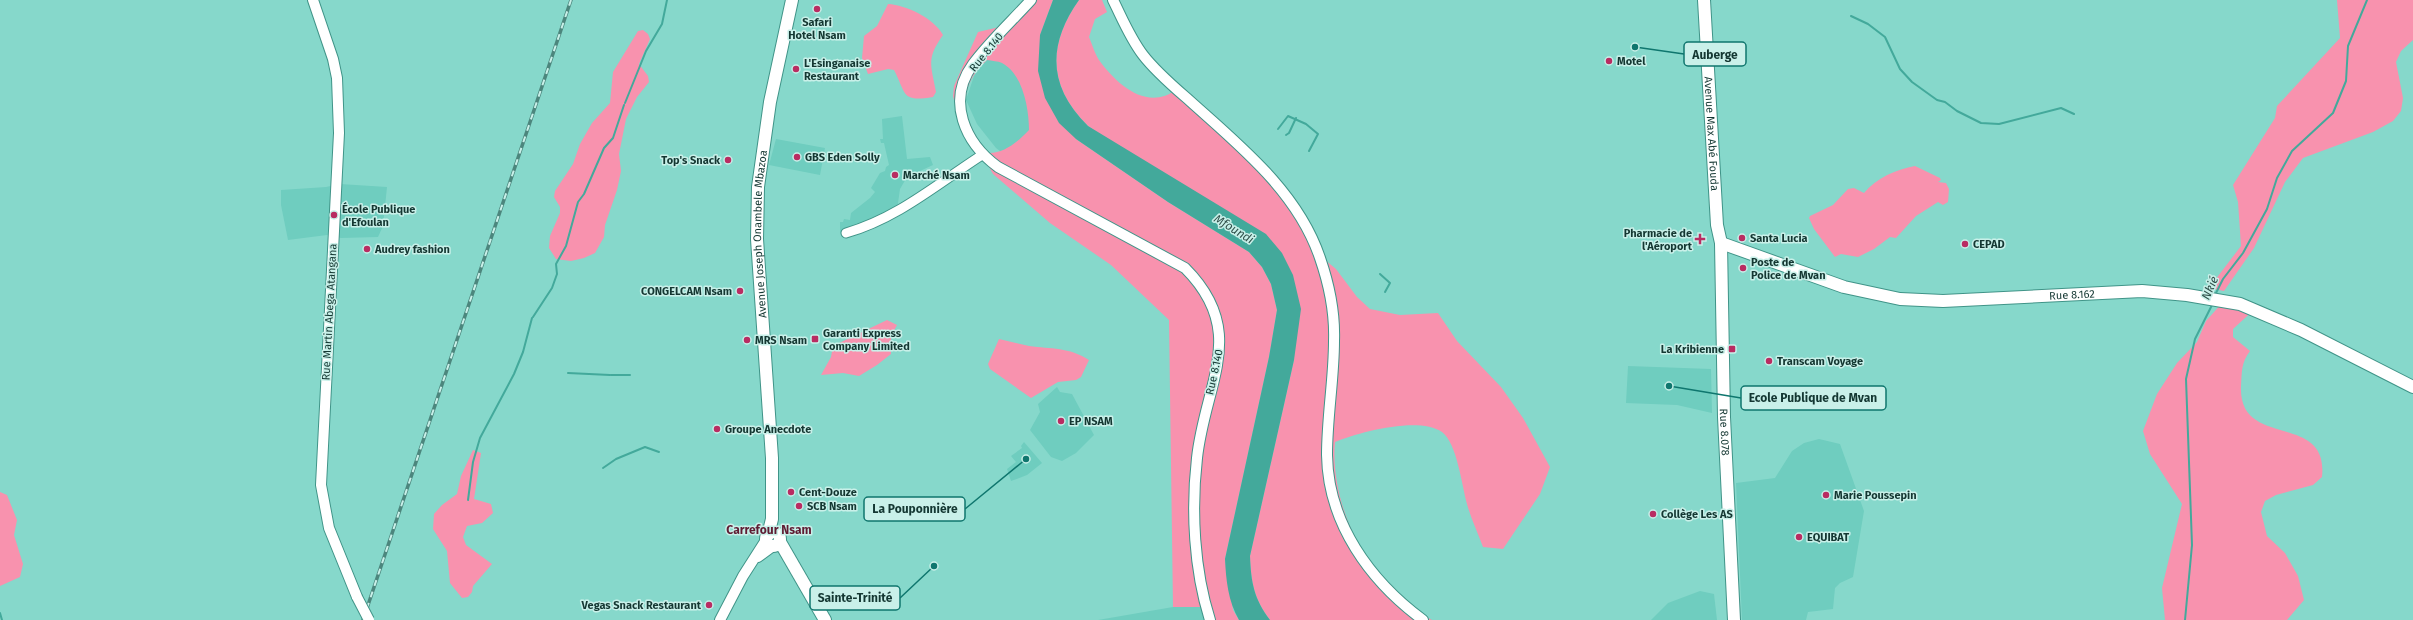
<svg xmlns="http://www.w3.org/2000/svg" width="2413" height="620" font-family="'Fira Sans',sans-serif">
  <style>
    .built { fill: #6fcdbf }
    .green { fill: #f892ae; fill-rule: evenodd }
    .water { fill: #43a99b }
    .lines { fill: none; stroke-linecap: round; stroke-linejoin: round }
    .stream { stroke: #43a99b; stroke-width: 2 }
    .tertiary-casing { stroke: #409488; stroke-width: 11 }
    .secondary-casing { stroke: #409488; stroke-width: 12 }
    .primary-casing { stroke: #409488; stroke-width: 14 }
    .trunk-casing { stroke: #409488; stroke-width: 14 }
    .tertiary { stroke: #fff; stroke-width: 9 }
    .secondary { stroke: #fff; stroke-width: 10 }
    .primary { stroke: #fff; stroke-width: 12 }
    .trunk { stroke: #fff; stroke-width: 12 }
    .rail-casing { stroke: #4c867d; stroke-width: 3.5 }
    .rail { stroke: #c9f0e9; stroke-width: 2; stroke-dasharray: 6; stroke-linecap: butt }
    .secondary-bridge-casing { stroke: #409488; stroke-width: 12; stroke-linecap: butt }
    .secondary-bridge { stroke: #fff; stroke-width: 10 }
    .poi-dot { fill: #b92c62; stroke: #c9f0e9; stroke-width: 1.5 }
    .labels { text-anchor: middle; stroke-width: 3; stroke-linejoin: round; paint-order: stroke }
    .poi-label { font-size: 11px; font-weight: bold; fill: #143732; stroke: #c9f0e9; text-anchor: start }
    .street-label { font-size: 11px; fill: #143732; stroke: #c9f0e9 }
    .water-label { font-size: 12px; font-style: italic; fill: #30504a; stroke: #c9f0e9 }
    .neighbourhood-label { font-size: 12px; font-weight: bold; fill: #5f1c33; stroke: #c9f0e9 }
    .leader { fill: none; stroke: #0f766e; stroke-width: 1.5 }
    .callout-dot { fill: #0f766e; stroke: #c9f0e9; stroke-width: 1.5 }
    .callout { fill: #c9f0e9; stroke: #0f766e; stroke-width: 1.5 }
    .callout-label { font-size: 12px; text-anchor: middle; font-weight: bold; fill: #143732 }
  </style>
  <rect width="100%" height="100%" fill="#86d8cb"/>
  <g class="built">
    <path d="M1014,23L1047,118L1009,158L996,148L977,124L966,100L974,76Z"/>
    <path d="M902,116L907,159L930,157L933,165L907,177L900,189L897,210L840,234V222H843L844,219L850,220L851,213L870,198L875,192L871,188L880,173L885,171L886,167L889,165L884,143H881L880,139H883L882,119Z"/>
    <path d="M776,139L825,148L820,175L769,165Z"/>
    <path d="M340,184L387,187L383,226L378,237L341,238L327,235L288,240L281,205V190L326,187Z"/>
    <path d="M1628,366L1711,369L1712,413L1677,405L1626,403Z"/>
    <path d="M1057,387L1060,392L1072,394L1094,435L1076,453L1062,461L1051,457L1030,430L1040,412L1038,404Z"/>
    <path d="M1819,439L1840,444L1864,511L1853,577L1840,583L1835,588L1833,609L1808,612L1806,620H1742L1736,483L1775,478L1792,451L1804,443Z"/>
    <path d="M1024,442L1042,463L1027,475L1011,481L1007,469L1016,462L1011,456L1022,448L1021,446Z"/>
    <path d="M1700,591L1714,594L1717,620H1651L1668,603Z"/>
    <path d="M1173,607H1206L1210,620H1098Z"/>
  </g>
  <g class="green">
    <path d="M1031,0H1053L1040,35L1076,139L1168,202L1249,252L1262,267L1271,284L1277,310L1269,357L1225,559L1233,610L1239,620H1210L1206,607H1173L1169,320L1111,265L1050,223L993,174L956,108L953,96L954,86L978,32L1008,25ZM987,60C992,61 998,61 1002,63C1023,74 1029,109 1029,130C1019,141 1003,154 988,153C963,122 954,90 987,60Z"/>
    <path d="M1079,0H1102L1107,12L1095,19L1089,37C1092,44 1095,54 1099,60C1117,85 1148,112 1177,89L1284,193L1319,255L1336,269L1357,297L1370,309L1400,315L1438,313L1457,341L1501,387L1523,418L1550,467L1540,494L1503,549L1483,547C1478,533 1471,519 1467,504C1462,486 1457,443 1442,432C1419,416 1359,432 1335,442C1329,508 1372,590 1432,620H1270C1254,599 1251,582 1250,556L1294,360L1293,275L1088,126C1048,87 1047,45 1079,0Z"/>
    <path d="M2337,0H2413V40L2401,51L2396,62L2403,98L2401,111L2393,121L2373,132L2303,158L2285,182L2254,248L2224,291L2209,288L2241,246L2238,202L2233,185L2275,118L2277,106L2340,38Z"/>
    <path d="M888,4C906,5 934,18 943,35C926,59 931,64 936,92L933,97C901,102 907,95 894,70L888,69L868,74L862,58L864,36L877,26Z"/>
    <path d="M643,30L648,34L650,39L639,64L648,76L649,82L637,97L626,119L619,154L621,171L617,190L605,225L604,237L595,253L584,258L571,261L556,259L549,248L550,236L560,213V207L554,197L555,191L573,164L580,144L592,123L610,103L613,72L638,31Z"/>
    <path d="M1915,166L1940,178L1941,180L1938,182L1946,183L1949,189L1948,202L1943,205L1938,202L1916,216L1896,238L1890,237L1874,249L1858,257L1841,254L1835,257L1814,229L1809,218L1810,216L1833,205L1848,189L1854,188L1864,193C1876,178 1897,169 1915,166Z"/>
    <path d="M2223,302L2257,307L2233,329V337L2250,351C2241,363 2242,371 2241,386C2238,451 2329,410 2322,477L2313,485L2276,495L2265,501L2261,512L2267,536L2285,553L2298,576L2304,600L2287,620H2165L2162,588L2182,504L2150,454L2143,431L2157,394L2177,363L2197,342L2206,321Z"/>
    <path d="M887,320L897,325L891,336V354L877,365L859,376L843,373L821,375L831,357L833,346Z"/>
    <path d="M999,339C1009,341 1019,344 1029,346C1051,349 1069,347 1089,360L1081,377L1076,380L1058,382L1031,398L990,369L988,364Z"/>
    <path d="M473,450L481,453L474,499L491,504L493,513L482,523L467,526L463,537L466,545L492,564L473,586L472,592L468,597L462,598L450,583L447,551L433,529L434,514L442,505L457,494L461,476Z"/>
    <path d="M0,492L7,495L17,520L14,535L23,564L20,577L0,586Z"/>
  </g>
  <path class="water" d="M1053,0H1079C1047,45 1048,87 1088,126L1266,234L1282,253L1293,275L1301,309L1294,360L1250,556C1251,582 1254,599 1270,620H1239C1228,601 1226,580 1225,559L1269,357L1277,310L1271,284L1262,267L1249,252L1168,202L1076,139L1059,123L1045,98L1038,71L1040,35Z"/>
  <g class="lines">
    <g class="stream">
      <path d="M1851,16L1868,24L1885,37L1900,69L1912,82L1937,100L1945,102L1957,111L1981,123L1999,124L2061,108L2074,114"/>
      <path d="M625,103L646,51L662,24L667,0"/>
      <path d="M1278,129L1288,116L1306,124L1318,134L1309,151"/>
      <path d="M1286,135L1289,133L1296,118"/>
      <path d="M1380,274L1390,283L1385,292"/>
      <path d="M2215,295L2223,279L2243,253L2267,209L2277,178L2292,151L2333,113L2346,81L2348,46L2367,0"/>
      <path d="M533,317L552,288L557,274L556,264L566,246L578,202L584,194L604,148L613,138L624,105"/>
      <path d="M568,373L610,375"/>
      <path d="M611,375H630"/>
      <path d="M603,468L616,459L645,447L659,452"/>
      <path d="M468,500L473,462L480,438L514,374L523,352L532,318"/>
      <path d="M0,613L2,620"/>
      <path d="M2185,620L2192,545L2186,379L2195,339L2213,303"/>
    </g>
    <g class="tertiary-casing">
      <path id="tertiary" d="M846,233C898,218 937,184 982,155"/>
    </g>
    <g class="secondary-casing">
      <g id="secondary">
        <path d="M313,0L333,59L337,78L339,133L321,485L329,528L357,597"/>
        <path d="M1031,0C1012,21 990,41 973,64C946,101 965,143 998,167L1185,268C1249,332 1205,383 1197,458C1191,510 1194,570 1210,620"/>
        <path d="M1113,0C1122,18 1130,38 1143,55C1156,72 1174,87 1190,101C1240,146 1298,192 1320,258C1329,284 1335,313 1334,341C1334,379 1327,416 1327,455C1328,523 1370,581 1423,620"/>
        <path d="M758,557L773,546"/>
        <path d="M720,620L743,576L766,540"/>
      </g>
    </g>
    <g class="primary-casing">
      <g id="primary">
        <circle cx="773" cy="539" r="7"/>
        <path id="s1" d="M768,535L772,519V458L757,239L758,187L770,102L792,0"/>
        <path d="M780,542L825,620"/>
      </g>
    </g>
    <g class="trunk-casing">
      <g id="trunk">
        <path id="s2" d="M1704,0L1717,225L1721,243L1724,417L1734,620"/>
        <path id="s3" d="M1721,243L1844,287L1900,299L1943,301L2142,291L2187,295L2240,304L2301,330L2413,387"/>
      </g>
    </g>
    <use href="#tertiary" class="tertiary"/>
    <use href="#secondary" class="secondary"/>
    <use href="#primary" class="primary"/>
    <use href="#trunk" class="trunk"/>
    <g class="rail-casing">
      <path id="rail" d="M363,620L571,0"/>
    </g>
    <use href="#rail" class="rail"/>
    <g class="secondary-bridge-casing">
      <path id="secondary-bridge" d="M357,597L369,620"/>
    </g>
    <use href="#secondary-bridge" class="secondary-bridge"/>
  </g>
  <g class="poi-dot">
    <circle cx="817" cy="9" r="4"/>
    <circle cx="1609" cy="61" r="4"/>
    <circle cx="796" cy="69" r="4"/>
    <circle cx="797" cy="157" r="4"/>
    <circle cx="728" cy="160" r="4"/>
    <circle cx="895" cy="175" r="4"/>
    <circle cx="334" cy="215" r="4"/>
    <circle cx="1742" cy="238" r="4"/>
    <path d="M1698 233h4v4h4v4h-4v4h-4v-4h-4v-4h4z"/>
    <circle cx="1965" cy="244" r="4"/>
    <circle cx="367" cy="249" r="4"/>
    <circle cx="1743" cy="268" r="4"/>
    <circle cx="740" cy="291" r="4"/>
    <rect x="811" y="335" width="8" height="8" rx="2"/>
    <circle cx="747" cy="340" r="4"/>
    <rect x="1728" y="345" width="8" height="8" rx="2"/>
    <circle cx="1769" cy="361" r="4"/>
    <circle cx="1061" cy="421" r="4"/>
    <circle cx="717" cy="429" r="4"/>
    <circle cx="791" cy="492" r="4"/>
    <circle cx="1826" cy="495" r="4"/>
    <circle cx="799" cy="506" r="4"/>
    <circle cx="1653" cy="514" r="4"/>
    <circle cx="1799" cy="537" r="4"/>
    <circle cx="709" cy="605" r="4"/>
  </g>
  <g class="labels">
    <g class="poi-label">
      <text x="817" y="26" text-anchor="middle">Safari<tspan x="817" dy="13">Hotel Nsam</tspan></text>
      <text x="1617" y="65">Motel</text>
      <text x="804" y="67">L'Esinganaise<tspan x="804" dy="13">Restaurant</tspan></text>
      <text x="805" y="161">GBS Eden Solly</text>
      <text x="720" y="164" text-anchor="end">Top's Snack</text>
      <text x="903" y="179">Marché Nsam</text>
      <text x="342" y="213">École Publique<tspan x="342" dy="13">d'Efoulan</tspan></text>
      <text x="1692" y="237" text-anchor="end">Pharmacie de<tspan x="1692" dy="13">l'Aéroport</tspan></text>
      <text x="1750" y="242">Santa Lucia</text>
      <text x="1973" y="248">CEPAD</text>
      <text x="375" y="253">Audrey fashion</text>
      <text x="1751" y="266">Poste de<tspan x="1751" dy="13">Police de Mvan</tspan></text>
      <text x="732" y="295" text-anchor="end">CONGELCAM Nsam</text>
      <text x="823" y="337">Garanti Express<tspan x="823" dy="13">Company Limited</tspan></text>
      <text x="755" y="344">MRS Nsam</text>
      <text x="1724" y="353" text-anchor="end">La Kribienne</text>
      <text x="1777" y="365">Transcam Voyage</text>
      <text x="1069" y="425">EP NSAM</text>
      <text x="725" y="433">Groupe Anecdote</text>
      <text x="799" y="496">Cent-Douze</text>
      <text x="1834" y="499">Marie Poussepin</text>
      <text x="807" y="510">SCB Nsam</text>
      <text x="1661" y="518">Collège Les AS</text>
      <text x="1807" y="541">EQUIBAT</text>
      <text x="701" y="609" text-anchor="end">Vegas Snack Restaurant</text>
    </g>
    <g class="street-label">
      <text transform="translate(986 52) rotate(-51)" y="4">Rue 8.140</text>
      <text dy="4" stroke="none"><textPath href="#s2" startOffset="134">Avenue Max Abé Fouda</textPath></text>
      <text dy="4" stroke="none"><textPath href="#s1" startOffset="302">Avenue Joseph Onambele Mbazoa</textPath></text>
      <text dy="4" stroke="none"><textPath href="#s3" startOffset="360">Rue 8.162</textPath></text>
      <text transform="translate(329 312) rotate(-87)" y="4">Rue Martin Abega Atangana</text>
      <text transform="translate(1214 372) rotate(-78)" y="4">Rue 8.140</text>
      <text dy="4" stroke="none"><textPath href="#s2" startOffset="433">Rue 8.078</textPath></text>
    </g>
    <g class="water-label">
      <text transform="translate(1234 229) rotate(32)" y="4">Mfoundi</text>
      <text transform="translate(2210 288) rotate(-66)" y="4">Nkié</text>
    </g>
    <g class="neighbourhood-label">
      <text x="769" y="534">Carrefour Nsam</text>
    </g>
  </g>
  <path class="leader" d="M1635 47L1684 54M1669 386L1741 398M1026 459L965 509M934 566L900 598"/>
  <g class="callout-dot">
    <circle cx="1635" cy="47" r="4"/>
    <circle cx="1669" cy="386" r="4"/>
    <circle cx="1026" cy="459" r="4"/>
    <circle cx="934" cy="566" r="4"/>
  </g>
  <g class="callout">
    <rect x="1684" y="42" width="62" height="24" rx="4"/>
    <rect x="1741" y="386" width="145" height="24" rx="4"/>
    <rect x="864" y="497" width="101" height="24" rx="4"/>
    <rect x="810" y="586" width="90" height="24" rx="4"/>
  </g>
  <g class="callout-label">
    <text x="1715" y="59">Auberge</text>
    <text x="1813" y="402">Ecole Publique de Mvan</text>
    <text x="915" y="513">La Pouponnière</text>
    <text x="855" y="602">Sainte-Trinité</text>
  </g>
</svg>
